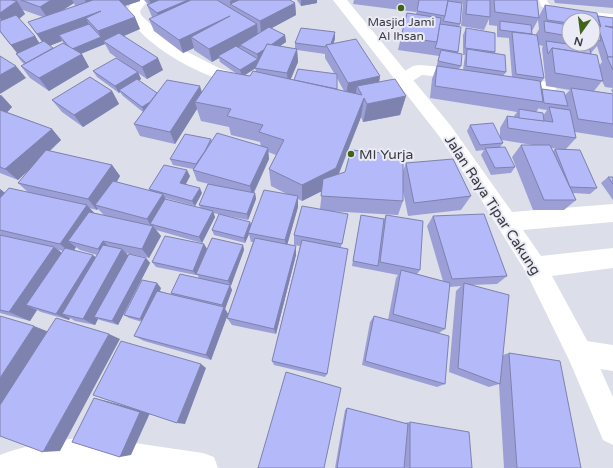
<svg xmlns="http://www.w3.org/2000/svg" width="613" height="468" font-family="'Varela Round',sans-serif">
  <style>
    .lines { fill: none; stroke-linecap: round; stroke-linejoin: round }
    .lane { fill: #fff; fill-rule: evenodd }
    .street { fill: #fff; fill-rule: evenodd }
    .secondary { fill: #fff; fill-rule: evenodd }
    .wall { fill: #9b9fd6; fill-rule: evenodd }
    .shaded-wall { fill: #7e82ae }
    .building { fill: #b4b9f9; stroke: #7e82ae }
    .poi-dot { fill: #42631a; stroke: #eaebf6; stroke-width: 1.5 }
    .labels { text-anchor: middle; stroke-width: 4; stroke-linejoin: round; paint-order: stroke }
    .far-poi-label { font-size: 12px; fill: #3b3c40; stroke: #eaebf6 }
    .poi-label { font-size: 14px; fill: #3b3c40; stroke: #eaebf6; text-anchor: start }
    .street-label { font-size: 14px; fill: #3b3c40; stroke: #eaebf6 }
  </style>
  <rect width="100%" height="100%" fill="#dcdee9"/>
  <g class="lines">
    <path class="lane" d="M539,0H547L548,3L556,9L613,14V20L551,13L541,6Z"/>
    <g class="street">
      <path d="M134,0H148L140,11L141,15L170,43L219,68L249,78L251,82L249,86L243,87C202,76 152,52 127,16L126,11Z"/>
      <path d="M419,65L464,69L470,70L472,74L470,78L464,79L422,75L389,96L383,98L377,96L375,92L377,88L413,66Z"/>
      <path d="M512,77L549,82L555,83L557,87L555,91L549,92L506,86L504,82L506,78Z"/>
      <path d="M580,340L613,345V371L580,366L571,362L567,353L571,344Z"/>
      <path d="M76,438L121,441L203,453L214,457L218,468H0V455C25,445 50,442 76,438Z"/>
    </g>
    <path class="secondary" d="M333,0H347L451,126L512,212L613,204V222L523,230L541,256L613,248V268L552,276L589,344L613,397V445L603,440L570,362L527,274L477,193L439,136Z"/>
  </g>
  <g class="wall">
    <path d="M0,0H140V1L125,6L140,29L124,36L163,70L147,79L138,73L141,79L139,81L157,93L202,92L237,74L220,62L219,58L212,62L194,50V48L183,53L154,31L149,19L152,17L147,5L148,4L144,0H290L295,3L296,15L271,28L285,35L286,42L280,46L295,49V43L335,39L333,44L380,76L379,82L406,96L400,115L363,122L361,117L339,174L403,171L406,163L471,196L461,210L408,216L403,191V201L398,215L327,211L348,214L341,247L327,374L325,377L274,365L272,361L300,246L294,245V235L320,209L322,191L302,201L298,199V207L287,245L296,246V255L276,334L232,325L227,318L253,242H251L249,234L245,243L214,235L212,230L250,222L251,225L289,195L271,186L269,169L276,155L268,152L269,159L254,193H255L256,199L248,220L213,213L215,217L202,243L156,230L161,236L149,258L125,253L128,256L146,258L150,263L118,325L100,320L98,319L95,325L75,321L70,318L69,320L41,312L37,310L30,321L0,313V189L5,193H29L18,183L28,171L18,180L0,173V95H1L12,107L7,112L52,129L61,140L50,151L112,165L120,176L117,182L150,191L149,189L190,176L186,184L202,193L195,206L165,198V199L201,208L199,205L209,184L197,181L193,170V169L173,165L170,159L211,139L212,141L261,146L260,142L231,135L229,127L201,121L197,109L175,144L140,136L134,124L143,112L123,96L120,92L119,93L97,77L93,71L128,66L110,53L105,44L81,54L89,67L49,91L30,78L21,66L24,64L21,61L16,54L17,53L0,32ZM74,3L75,6L62,11ZM23,10L43,17L28,22L42,42L39,43L35,36L19,19L25,14ZM62,41L65,45L53,48L50,46ZM297,50L325,54V58L334,73L294,80L290,79L298,62ZM255,68L256,71L250,76L244,75ZM337,78L344,91L337,89ZM89,208L97,210L98,209L104,215L94,213ZM76,247L80,250L97,255L96,257L74,250ZM58,250L63,251L62,253Z"/>
    <path d="M297,0H317V3L301,6Z"/>
    <path d="M354,0H537L539,16L545,5L598,16L613,18V88L605,87L602,81L594,91L613,94L611,90L613,88V138L575,132L576,138L566,149L597,188L590,194L573,193L576,200L564,210H533L512,157L521,145H533L502,140L503,143L500,147L515,167L511,173L491,175L481,155L484,150L476,151L467,131L470,125L500,137V128L507,116L514,117V116L517,112L430,98L432,79L436,68L439,56L398,50L407,13L416,14L418,5L416,12L353,4ZM448,1L463,3L461,26L484,30L489,19V25L497,26V37L509,38V39L512,77L503,76L506,72L495,54V52L466,28L463,35V55H465L463,70L459,69L461,66L458,53V52L459,27L460,24ZM538,20L539,29L536,34V35H532V31ZM569,20H593V44H569ZM539,45L543,46L542,48L546,86L570,90L565,95L542,89L541,83L544,78ZM597,46L602,62L599,66L590,53H591ZM539,108L540,109L547,110L543,116L536,112ZM551,148L559,149H555L553,151Z"/>
    <path d="M554,0H613V8L555,3Z"/>
    <path d="M112,91L119,104L83,127L62,112L52,100Z"/>
    <path d="M608,177H613V200L601,183Z"/>
    <path d="M361,215L384,219L386,215L420,270L417,274L443,281L427,226L433,216L507,276L497,284L471,285L503,355L509,353L581,468H504L499,384L489,387L449,372L456,291L461,286L449,287L445,329L439,333L445,384L437,387L362,365L370,322L374,316L388,320L396,278L398,275L352,266Z"/>
    <path d="M204,244L207,249L203,257L243,245L244,250L230,286L232,290L225,309L228,314L211,360L144,341L134,336L142,322L129,318L124,315L161,288L160,291L172,295L171,293L199,278L197,274L196,275L156,267L152,262Z"/>
    <path d="M347,408L404,423L410,422L472,468H335L345,410Z"/>
  </g>
  <g class="shaded-wall">
    <path d="M51,0H72L74,3L48,19L40,7Z"/>
    <path d="M85,0H108L90,11Z"/>
    <path d="M119,0H140V1L121,7Z"/>
    <path d="M149,0H205L162,25L157,13L153,9Z"/>
    <path d="M232,0H257L230,4V1Z"/>
    <path d="M301,0H317V3L301,6Z"/>
    <path d="M17,1L25,14L7,28L0,18V13Z"/>
    <path d="M295,3L296,15L261,34L260,21Z"/>
    <path d="M101,11L86,18L92,30L59,35L62,41L46,47L37,34Z"/>
    <path d="M230,16L191,37L194,48L183,53L179,40Z"/>
    <path d="M135,17L140,29L107,43L103,41L105,44L75,56L71,49L101,37L98,31Z"/>
    <path d="M257,24L258,36L240,45L241,46L221,57L218,56L219,58L212,62L209,49Z"/>
    <path d="M335,32V39L330,53V47Z"/>
    <path d="M285,35L286,42L258,61L259,66L242,77L240,70L258,59L257,54Z"/>
    <path d="M35,36L43,49L21,58L11,45Z"/>
    <path d="M297,49L298,62L288,86L287,73Z"/>
    <path d="M82,54L89,67L49,91L39,78Z"/>
    <path d="M158,58L163,70L147,79L142,67Z"/>
    <path d="M16,66L26,78L0,94V75Z"/>
    <path d="M138,72L141,79L121,91L119,90L120,92L119,93L115,86Z"/>
    <path d="M380,76L378,89L357,86L356,93L346,95L348,83Z"/>
    <path d="M200,86L204,99L195,102L197,109L175,144L170,132Z"/>
    <path d="M112,91L119,104L83,127L74,115Z"/>
    <path d="M1,95L12,107L0,120V96Z"/>
    <path d="M160,96L145,114L142,107Z"/>
    <path d="M406,96L400,115L363,122L367,104Z"/>
    <path d="M364,98L361,117L334,185L302,201V185Z"/>
    <path d="M52,129L61,140L18,180L5,169Z"/>
    <path d="M268,148L269,159L252,196L250,186Z"/>
    <path d="M112,165L120,176L100,207L95,205L98,209L97,210L88,199Z"/>
    <path d="M187,170L190,176L183,189L180,183Z"/>
    <path d="M200,188L202,193L195,206L192,201Z"/>
    <path d="M0,189L10,197L0,209Z"/>
    <path d="M255,193L256,199L248,220L247,214Z"/>
    <path d="M163,194L169,205L150,224L147,219Z"/>
    <path d="M298,196V207L286,249L285,240Z"/>
    <path d="M87,205L97,216L68,241L76,247L72,254L60,244Z"/>
    <path d="M213,211L215,217L202,243L199,237Z"/>
    <path d="M250,222L252,228L248,233L249,234L245,243L244,238Z"/>
    <path d="M153,226L161,236L149,258L142,249Z"/>
    <path d="M103,241L112,250L108,258L98,249Z"/>
    <path d="M204,244L207,249L196,275L193,271Z"/>
    <path d="M243,245L244,250L231,286L228,281Z"/>
    <path d="M296,246V255L276,334L274,329Z"/>
    <path d="M54,247L70,259L26,305L37,310L30,321L9,312Z"/>
    <path d="M122,249L131,258L94,317L98,319L95,325L83,319Z"/>
    <path d="M93,255L103,263L62,314L70,318L69,320L56,314Z"/>
    <path d="M146,258L150,263L118,325L112,321Z"/>
    <path d="M157,283L161,288L145,322L140,319Z"/>
    <path d="M230,285L232,290L225,309L222,305Z"/>
    <path d="M224,307L228,314L211,360L206,355Z"/>
    <path d="M34,326L49,332L0,409V378Z"/>
    <path d="M109,334L120,339L60,451L43,452Z"/>
    <path d="M201,364L206,368L185,424L177,423Z"/>
    <path d="M94,398L107,401L150,413L131,455L120,457Z"/>
  </g>
  <g class="building">
    <path d="M0,0H11L17,1L0,13Z"/>
    <path d="M21,0H51L40,7Z"/>
    <path d="M93,0H119L135,17L98,31L86,18L101,11L37,34L28,22Z"/>
    <path d="M159,0H188L157,13L147,5Z"/>
    <path d="M191,0H217L257,24L209,49L191,37L230,16L179,40L149,19Z"/>
    <path d="M239,0H290L295,3L260,21L230,4Z"/>
    <path d="M419,0H448L445,16L417,11Z"/>
    <path d="M467,0H490V17L466,14Z"/>
    <path d="M494,0H537L539,18L495,12Z"/>
    <path d="M448,1L462,3L460,24L443,21L445,16Z"/>
    <path d="M545,5L597,13L600,27L593,26V20H569V23L547,20Z"/>
    <path d="M407,13L441,18L437,42L401,37Z"/>
    <path d="M16,15L35,36L11,45L0,31V21Z"/>
    <path d="M598,16L613,18V27L605,26L613,28V57H608L599,30L600,27V26L601,27Z"/>
    <path d="M500,21L531,25L532,34L500,30Z"/>
    <path d="M544,21L569,25V36L545,32Z"/>
    <path d="M89,24L101,37L72,49L69,47L59,35Z"/>
    <path d="M440,24L461,27L458,52L435,48L437,42Z"/>
    <path d="M269,27L285,35L271,45L267,44L265,49L257,54L240,45Z"/>
    <path d="M301,28L335,32L331,44L326,45V47L295,43Z"/>
    <path d="M466,28L495,33V52L465,48Z"/>
    <path d="M593,28L598,29L601,41L593,40Z"/>
    <path d="M512,32L537,35L544,78L516,74Z"/>
    <path d="M119,33L158,58L142,67L103,41Z"/>
    <path d="M356,39L380,76L348,83L326,45Z"/>
    <path d="M44,41L53,48L26,63L16,54Z"/>
    <path d="M546,41L589,47L591,54L552,48L548,54Z"/>
    <path d="M63,43L82,54L39,78L21,66Z"/>
    <path d="M267,44L297,49L287,73L255,68Z"/>
    <path d="M236,46L258,59L240,70L218,56Z"/>
    <path d="M552,48L597,55L603,81L555,73Z"/>
    <path d="M467,49L505,55L506,72L466,66Z"/>
    <path d="M441,50L462,54L461,66L438,61Z"/>
    <path d="M0,56L16,66L0,75Z"/>
    <path d="M607,57H613V70Z"/>
    <path d="M116,58L138,72L115,86L93,71Z"/>
    <path d="M437,66L540,81L543,102L435,86Z"/>
    <path d="M298,69L337,74V89L294,80Z"/>
    <path d="M217,70L250,76L253,71L362,95L357,86L395,79L406,96L367,104L364,98L336,168L302,185L269,169L284,140L259,132L263,125L227,116L231,109L195,102Z"/>
    <path d="M90,77L112,91L74,115L52,100Z"/>
    <path d="M137,79L157,93L150,102L142,107L119,90Z"/>
    <path d="M167,80L200,86L170,132L134,124Z"/>
    <path d="M571,88L613,94V124L578,119Z"/>
    <path d="M542,89L564,92L568,106L544,103Z"/>
    <path d="M549,107L570,110L576,138L508,128L507,116L553,122Z"/>
    <path d="M519,109L543,113L544,121L519,118Z"/>
    <path d="M0,110L52,129L5,169L0,167Z"/>
    <path d="M493,123L503,143L480,145L470,125Z"/>
    <path d="M217,133L268,148L250,186L193,170Z"/>
    <path d="M185,134L211,139L205,151L196,164L170,159Z"/>
    <path d="M521,145H550L576,200H544Z"/>
    <path d="M505,147L515,167L495,168L485,148Z"/>
    <path d="M555,149L580,150L597,188L570,187Z"/>
    <path d="M46,150L112,165L88,199L18,183Z"/>
    <path d="M351,150L403,155V201L321,196L323,179L345,172Z"/>
    <path d="M453,159L471,196L414,203L406,163Z"/>
    <path d="M164,165L187,170L180,183L200,188L192,201L149,189Z"/>
    <path d="M608,177H613V184Z"/>
    <path d="M113,181L163,194L147,219L95,205Z"/>
    <path d="M208,184L255,193L247,214L199,205Z"/>
    <path d="M9,188L87,205L60,244L0,230V198Z"/>
    <path d="M264,190L298,196L285,240L248,233Z"/>
    <path d="M165,199L213,211L199,237L150,224Z"/>
    <path d="M302,206L348,214L342,244L294,235Z"/>
    <path d="M89,212L153,226L142,249L103,241L98,249L68,241Z"/>
    <path d="M219,214L250,222L244,238L212,230Z"/>
    <path d="M484,214L507,276L452,279L433,216Z"/>
    <path d="M361,215L384,219L378,266L353,261Z"/>
    <path d="M386,215L423,221L420,270L380,262Z"/>
    <path d="M0,235L54,247L9,312L0,310Z"/>
    <path d="M165,236L204,244L193,271L152,262Z"/>
    <path d="M212,238L243,245L228,281L196,274Z"/>
    <path d="M255,238L296,246L274,329L227,318Z"/>
    <path d="M302,240L348,249L327,374L272,361Z"/>
    <path d="M103,245L122,249L83,319L62,314Z"/>
    <path d="M65,248L93,255L56,314L26,305Z"/>
    <path d="M129,254L146,258L112,321L94,317Z"/>
    <path d="M401,270L450,283L445,329L393,314Z"/>
    <path d="M180,274L230,285L222,305L171,293Z"/>
    <path d="M142,280L157,283L140,319L124,315Z"/>
    <path d="M464,283L509,295L500,384L458,368Z"/>
    <path d="M157,291L224,307L206,355L134,336Z"/>
    <path d="M0,316L34,326L0,378Z"/>
    <path d="M374,316L449,336L445,384L365,361Z"/>
    <path d="M56,318L109,334L43,452L0,436V405Z"/>
    <path d="M121,341L201,364L177,423L93,395Z"/>
    <path d="M509,353L560,361L581,468H517Z"/>
    <path d="M286,372L341,388L324,468H258Z"/>
    <path d="M94,398L140,412L120,457L72,442Z"/>
    <path d="M347,408L408,424L404,468H337Z"/>
    <path d="M410,422L469,432L472,468H410Z"/>
  </g>
  <g class="poi-dot">
    <circle cx="401" cy="8" r="4"/>
    <circle cx="351" cy="154" r="4"/>
  </g>
  <g class="labels">
    <g class="far-poi-label">
      <text x="401" y="26">Masjid Jami<tspan x="401" dy="14">Al Ihsan</tspan></text>
    </g>
    <g class="poi-label">
      <text x="359" y="159">MI Yurja</text>
    </g>
    <g class="street-label">
      <text transform="translate(493 205) rotate(57)" y="5">Jalan Raya Tipar Cakung</text>
    </g>
  </g>
  <g transform="translate(581 32) rotate(194)"><circle r="19" fill="#eaebf6" stroke="#a4a5ad"/>
  <path d="M0-3L7 15L0 10L-7 15Z" fill="#42631a"/>
  <text y="-6" font-size="11" font-weight="bold" text-anchor="middle" fill="#3b3c40">N</text>
  </g>
</svg>
